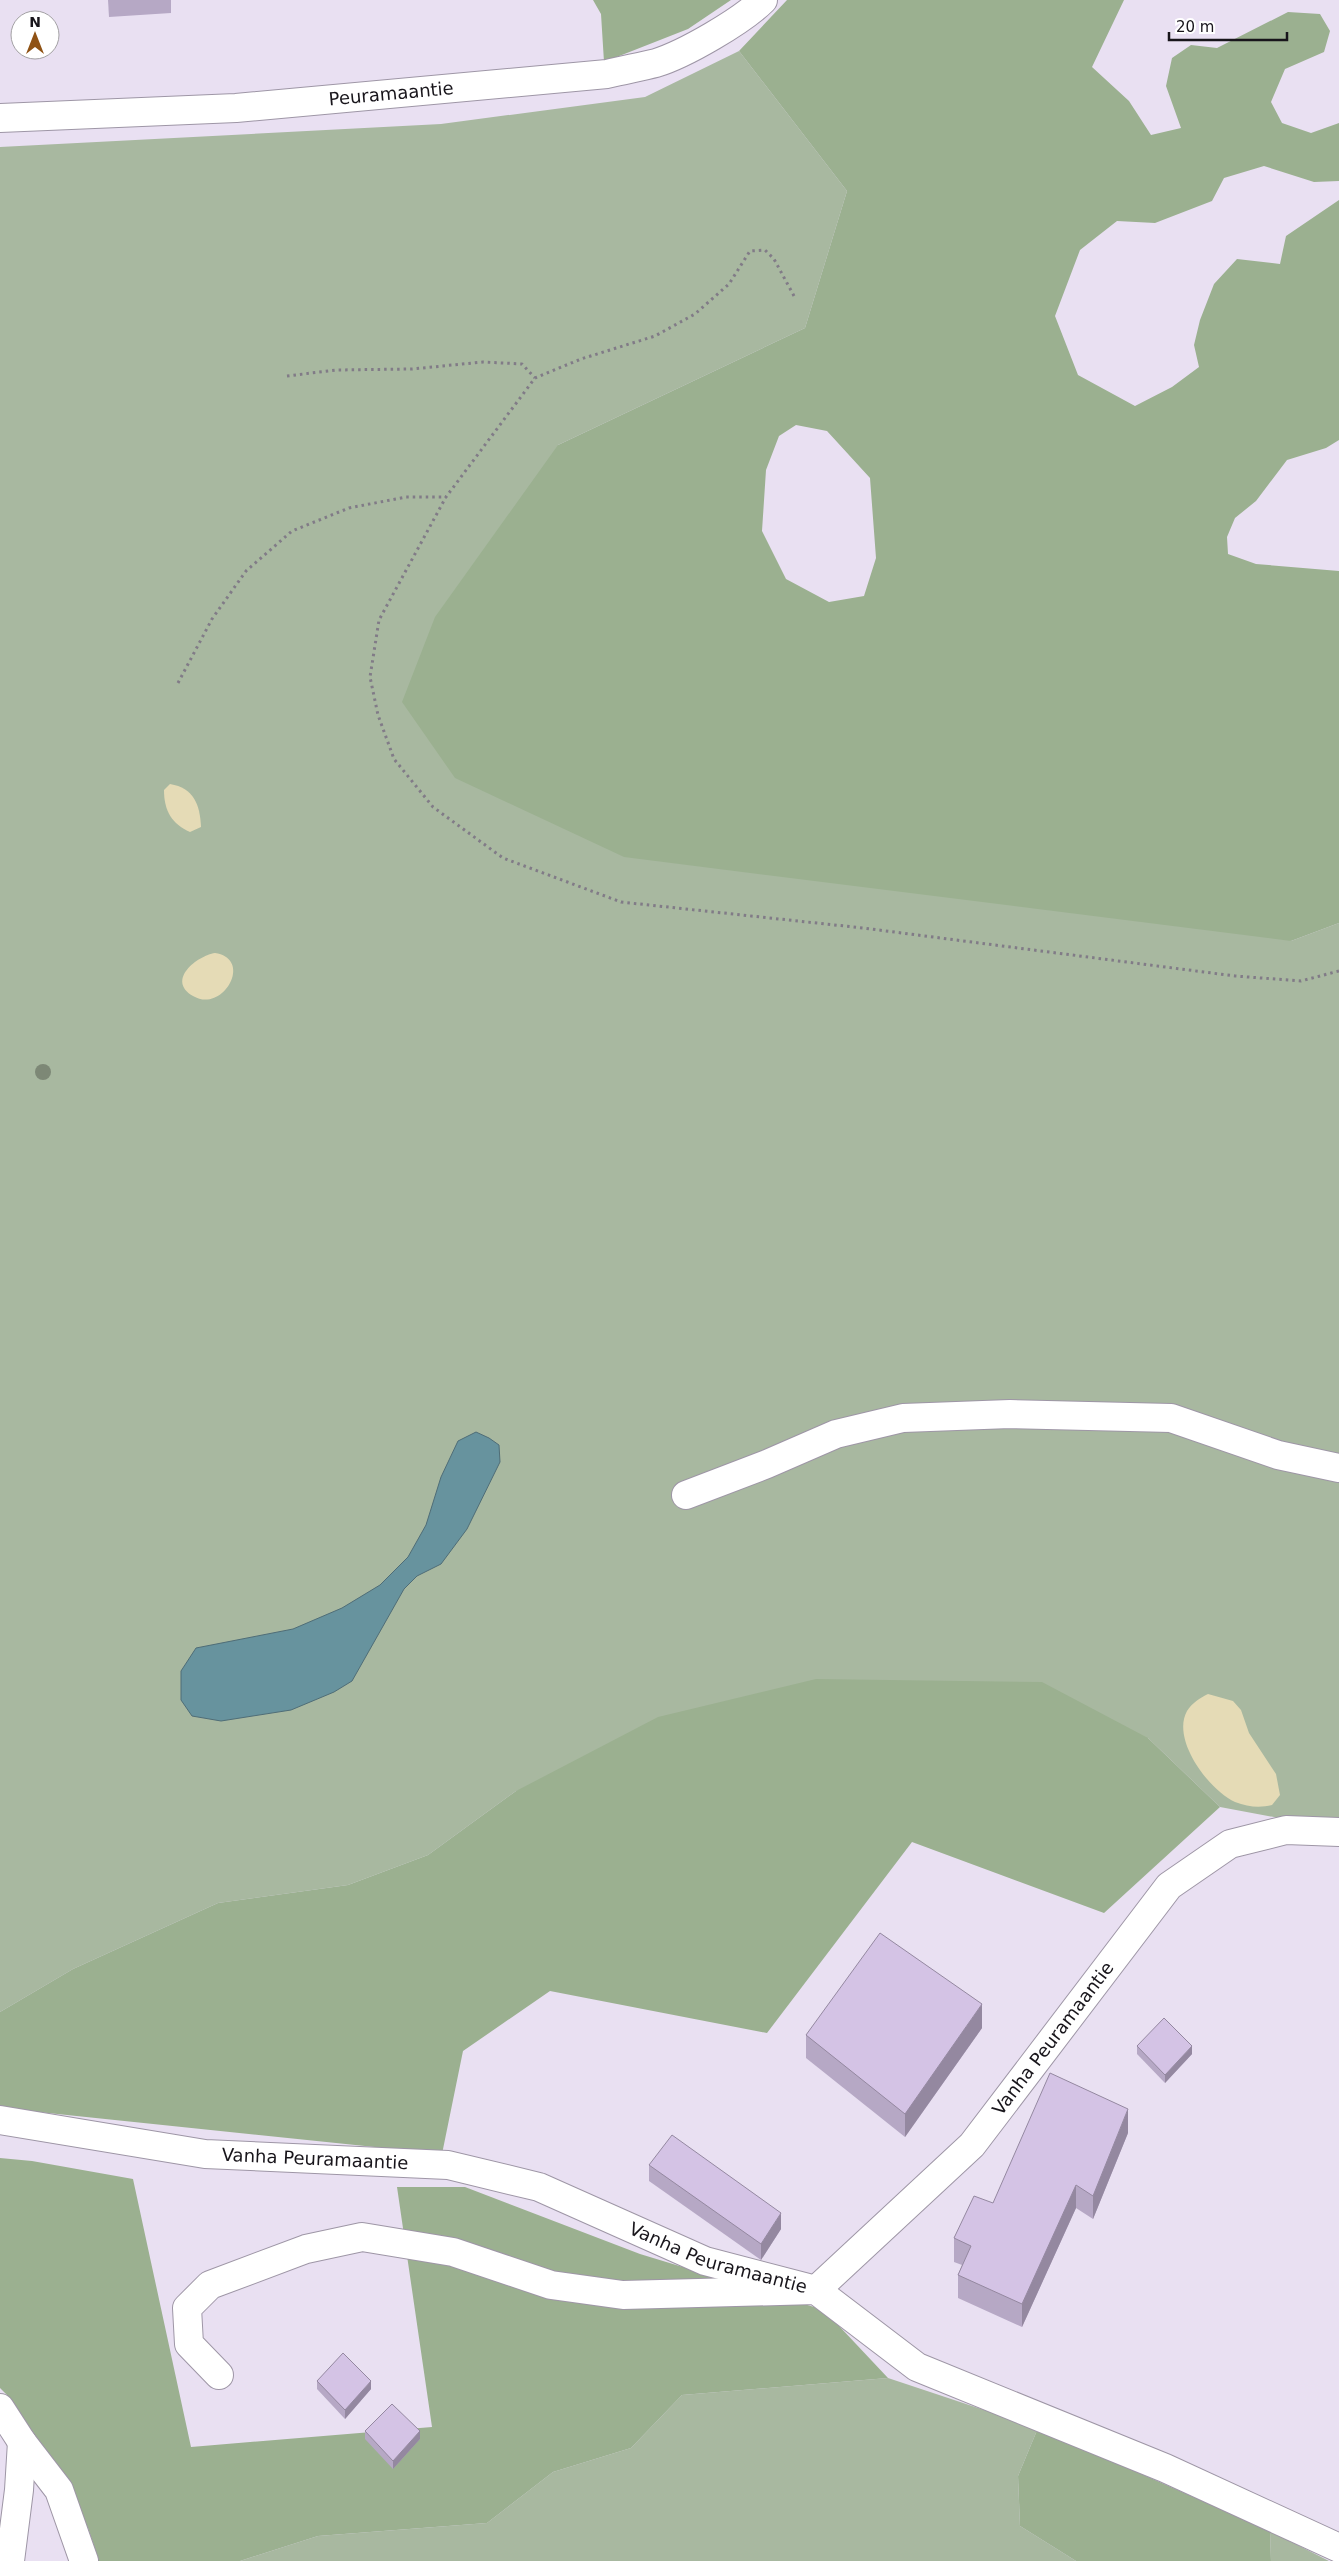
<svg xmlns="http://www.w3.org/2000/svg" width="1339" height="2561" font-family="'DejaVu Sans',sans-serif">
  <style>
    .green { fill: #a8b8a0 }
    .forest { fill: #9bb090; fill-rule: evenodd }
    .sand { fill: #e5dbb6 }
    .water { fill: #67939e; stroke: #4f6d77 }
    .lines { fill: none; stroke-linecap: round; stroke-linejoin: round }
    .minor-casing { stroke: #9e96a6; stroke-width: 30 }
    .path { stroke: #817b87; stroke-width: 3; stroke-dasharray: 2.5 4; stroke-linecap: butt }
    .minor { stroke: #fff; stroke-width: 28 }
    .tree { fill: #7d8876 }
    .wall { fill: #b6a8c5 }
    .shaded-wall { fill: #9488a0 }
    .building { fill: #d4c3e5; stroke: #9488a0 }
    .labels { text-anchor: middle; stroke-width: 4.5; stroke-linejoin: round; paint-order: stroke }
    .street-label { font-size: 18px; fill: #18151b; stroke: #fff }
  </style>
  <rect width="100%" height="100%" fill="#e9e0f2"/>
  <g class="green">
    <path d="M739,51L847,191L805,328L558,445L1291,941L1339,923V1823H1306L1220,1807L1148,1738L516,1791L428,1855L348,1885L218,1903L73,1969L0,2012V147L441,124L645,97Z"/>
    <path d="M888,2378L1038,2428L1018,2476L1020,2526L1076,2561H240L318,2536L487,2523L553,2472L631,2448L682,2395Z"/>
    <path d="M1270,2531L1329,2561H1271Z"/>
  </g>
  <g class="forest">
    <path d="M593,0H731L688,29L604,62L601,14Z"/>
    <path d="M787,0H1124L1092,67L1129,101L1151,135L1181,128L1166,86L1172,58L1191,45L1217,48L1288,12L1320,14L1330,31L1324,52L1285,69L1271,102L1282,123L1311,133L1339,123V181L1314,182L1264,166L1224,178L1212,201L1155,223L1117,221L1080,250L1055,316L1078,375L1135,406L1172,387L1199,367L1194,345L1200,320L1214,284L1237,259L1280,264L1286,236L1339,200V440L1326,448L1287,460L1256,501L1235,518L1227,537L1228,554L1256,564L1339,571V923L1291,941L624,857L455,778L402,702L435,617L558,445L805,328L847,191L739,51ZM796,425L827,431L870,478L876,558L864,596L829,602L786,579L762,531L766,470L779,436Z"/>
    <path d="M816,1679L1042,1682L1148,1738L1220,1807L1104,1913L912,1842L767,2033L550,1991L463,2051L442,2154L0,2108V2012L73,1969L218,1903L348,1885L428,1855L516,1791L658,1717Z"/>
    <path d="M0,2158L32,2161L133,2179L191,2447L432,2427L397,2187H465L640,2254L824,2310L888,2378L682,2395L631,2448L553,2472L487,2523L318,2536L240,2561H99L88,2528L8,2396L0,2388Z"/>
    <path d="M1038,2428L1270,2531L1271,2561H1076L1020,2526L1018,2476Z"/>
  </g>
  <g class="sand">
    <path d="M170,784C194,788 200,805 201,827L190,832C172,824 164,811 164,790Z"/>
    <path d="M215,953C254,959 223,1014 193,996C166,980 197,956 215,953Z"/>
    <path d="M1208,1694L1233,1701L1241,1710L1249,1733L1276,1774L1280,1795L1272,1805C1260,1808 1248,1807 1235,1802C1209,1790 1171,1740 1187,1711C1192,1703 1200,1698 1208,1694Z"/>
  </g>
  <path class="water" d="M476,1432L489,1438L499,1445L500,1462L467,1529L441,1564L417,1576L404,1589L352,1681L334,1692L291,1710L221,1721L192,1716L181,1700V1671L196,1648L293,1629L342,1608L380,1585L408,1557L426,1525L441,1477L458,1441Z"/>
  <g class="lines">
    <g class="minor-casing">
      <g id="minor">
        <path id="s1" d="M0,118L236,108L607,74C623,70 640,67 656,63C685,54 742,21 763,0"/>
        <path d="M686,1495L767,1464L836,1434L903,1418L1010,1414L1171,1418L1278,1455L1339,1468"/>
        <path id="s2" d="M0,2120L205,2154L448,2165L539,2187L705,2261L816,2290L972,2145L1169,1886L1230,1844L1286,1830L1339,1832"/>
        <path d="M219,2375L189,2344L187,2308L210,2285L306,2249L362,2237L453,2252L551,2285L623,2295L816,2290L917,2367L1165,2468L1339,2548"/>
        <path d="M0,2408L22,2442L59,2490L84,2561"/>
        <path d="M10,2561L19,2490L22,2442"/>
      </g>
    </g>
    <g class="path">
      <path d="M794,296L774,259L765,250L750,251L729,284L695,314L655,336L581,359L535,378L446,497L379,620L370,677L378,715L394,759L433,807L503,858L621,902L863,928L1235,976L1301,981L1339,971"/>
      <path d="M287,376L336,370L412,369L483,362L522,364L535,378"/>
      <path d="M178,683L212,619L246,571L292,531L349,508L406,497H446"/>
    </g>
    <use href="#minor" class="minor"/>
  </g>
  <circle class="tree" cx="43" cy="1072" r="8"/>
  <g class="wall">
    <path d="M108,0H171V13L109,17Z"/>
    <path d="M982,2028L905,2137L806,2058V2035Z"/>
    <path d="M1137,2046L1192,2054L1165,2083L1137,2054Z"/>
    <path d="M1128,2133L1093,2219L1076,2208L1022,2327L958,2298V2275L962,2265L954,2262V2238L993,2203Z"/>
    <path d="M649,2165L781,2229L761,2260L649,2181Z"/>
    <path d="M317,2381L371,2389L345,2419L317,2389Z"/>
    <path d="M365,2431L420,2439L393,2469L365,2439Z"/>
  </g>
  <g class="shaded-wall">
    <path d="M982,2004V2028L905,2137V2114Z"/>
    <path d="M1192,2046V2054L1165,2083V2075Z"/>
    <path d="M1128,2109V2133L1093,2219V2196Z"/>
    <path d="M1076,2185V2208L1022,2327V2304Z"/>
    <path d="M781,2213V2229L761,2260V2244Z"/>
    <path d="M371,2381V2389L345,2419V2410Z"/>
    <path d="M420,2431V2439L393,2469V2461Z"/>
  </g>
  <g class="building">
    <path d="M880,1933L982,2004L905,2114L806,2035Z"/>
    <path d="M1164,2018L1192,2046L1165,2075L1137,2046Z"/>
    <path d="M1050,2073L1128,2109L1093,2196L1076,2185L1022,2304L958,2275L971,2246L954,2238L974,2196L993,2203Z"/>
    <path d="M672,2135L781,2213L761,2244L649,2165Z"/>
    <path d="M343,2353L371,2381L345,2410L317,2381Z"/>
    <path d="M392,2404L420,2431L393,2461L365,2431Z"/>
  </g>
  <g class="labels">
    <g class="street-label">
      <text dy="6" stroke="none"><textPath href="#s1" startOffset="392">Peuramaantie</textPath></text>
      <text dy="6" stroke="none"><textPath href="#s2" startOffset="1188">Vanha Peuramaantie</textPath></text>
      <text dy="6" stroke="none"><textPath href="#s2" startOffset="318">Vanha Peuramaantie</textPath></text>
      <text dy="6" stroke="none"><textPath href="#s2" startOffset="738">Vanha Peuramaantie</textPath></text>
    </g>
  </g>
  <g transform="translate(35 35)"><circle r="24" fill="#ffffff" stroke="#a3a1a4"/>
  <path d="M0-4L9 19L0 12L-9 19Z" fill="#8f5214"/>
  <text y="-8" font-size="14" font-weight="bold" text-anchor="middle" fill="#18151b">N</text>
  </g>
  <path d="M1169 32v8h118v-8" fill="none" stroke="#18151b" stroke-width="2.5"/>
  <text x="1176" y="32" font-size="15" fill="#18151b" stroke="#ffffff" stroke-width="4" paint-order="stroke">20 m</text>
</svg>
